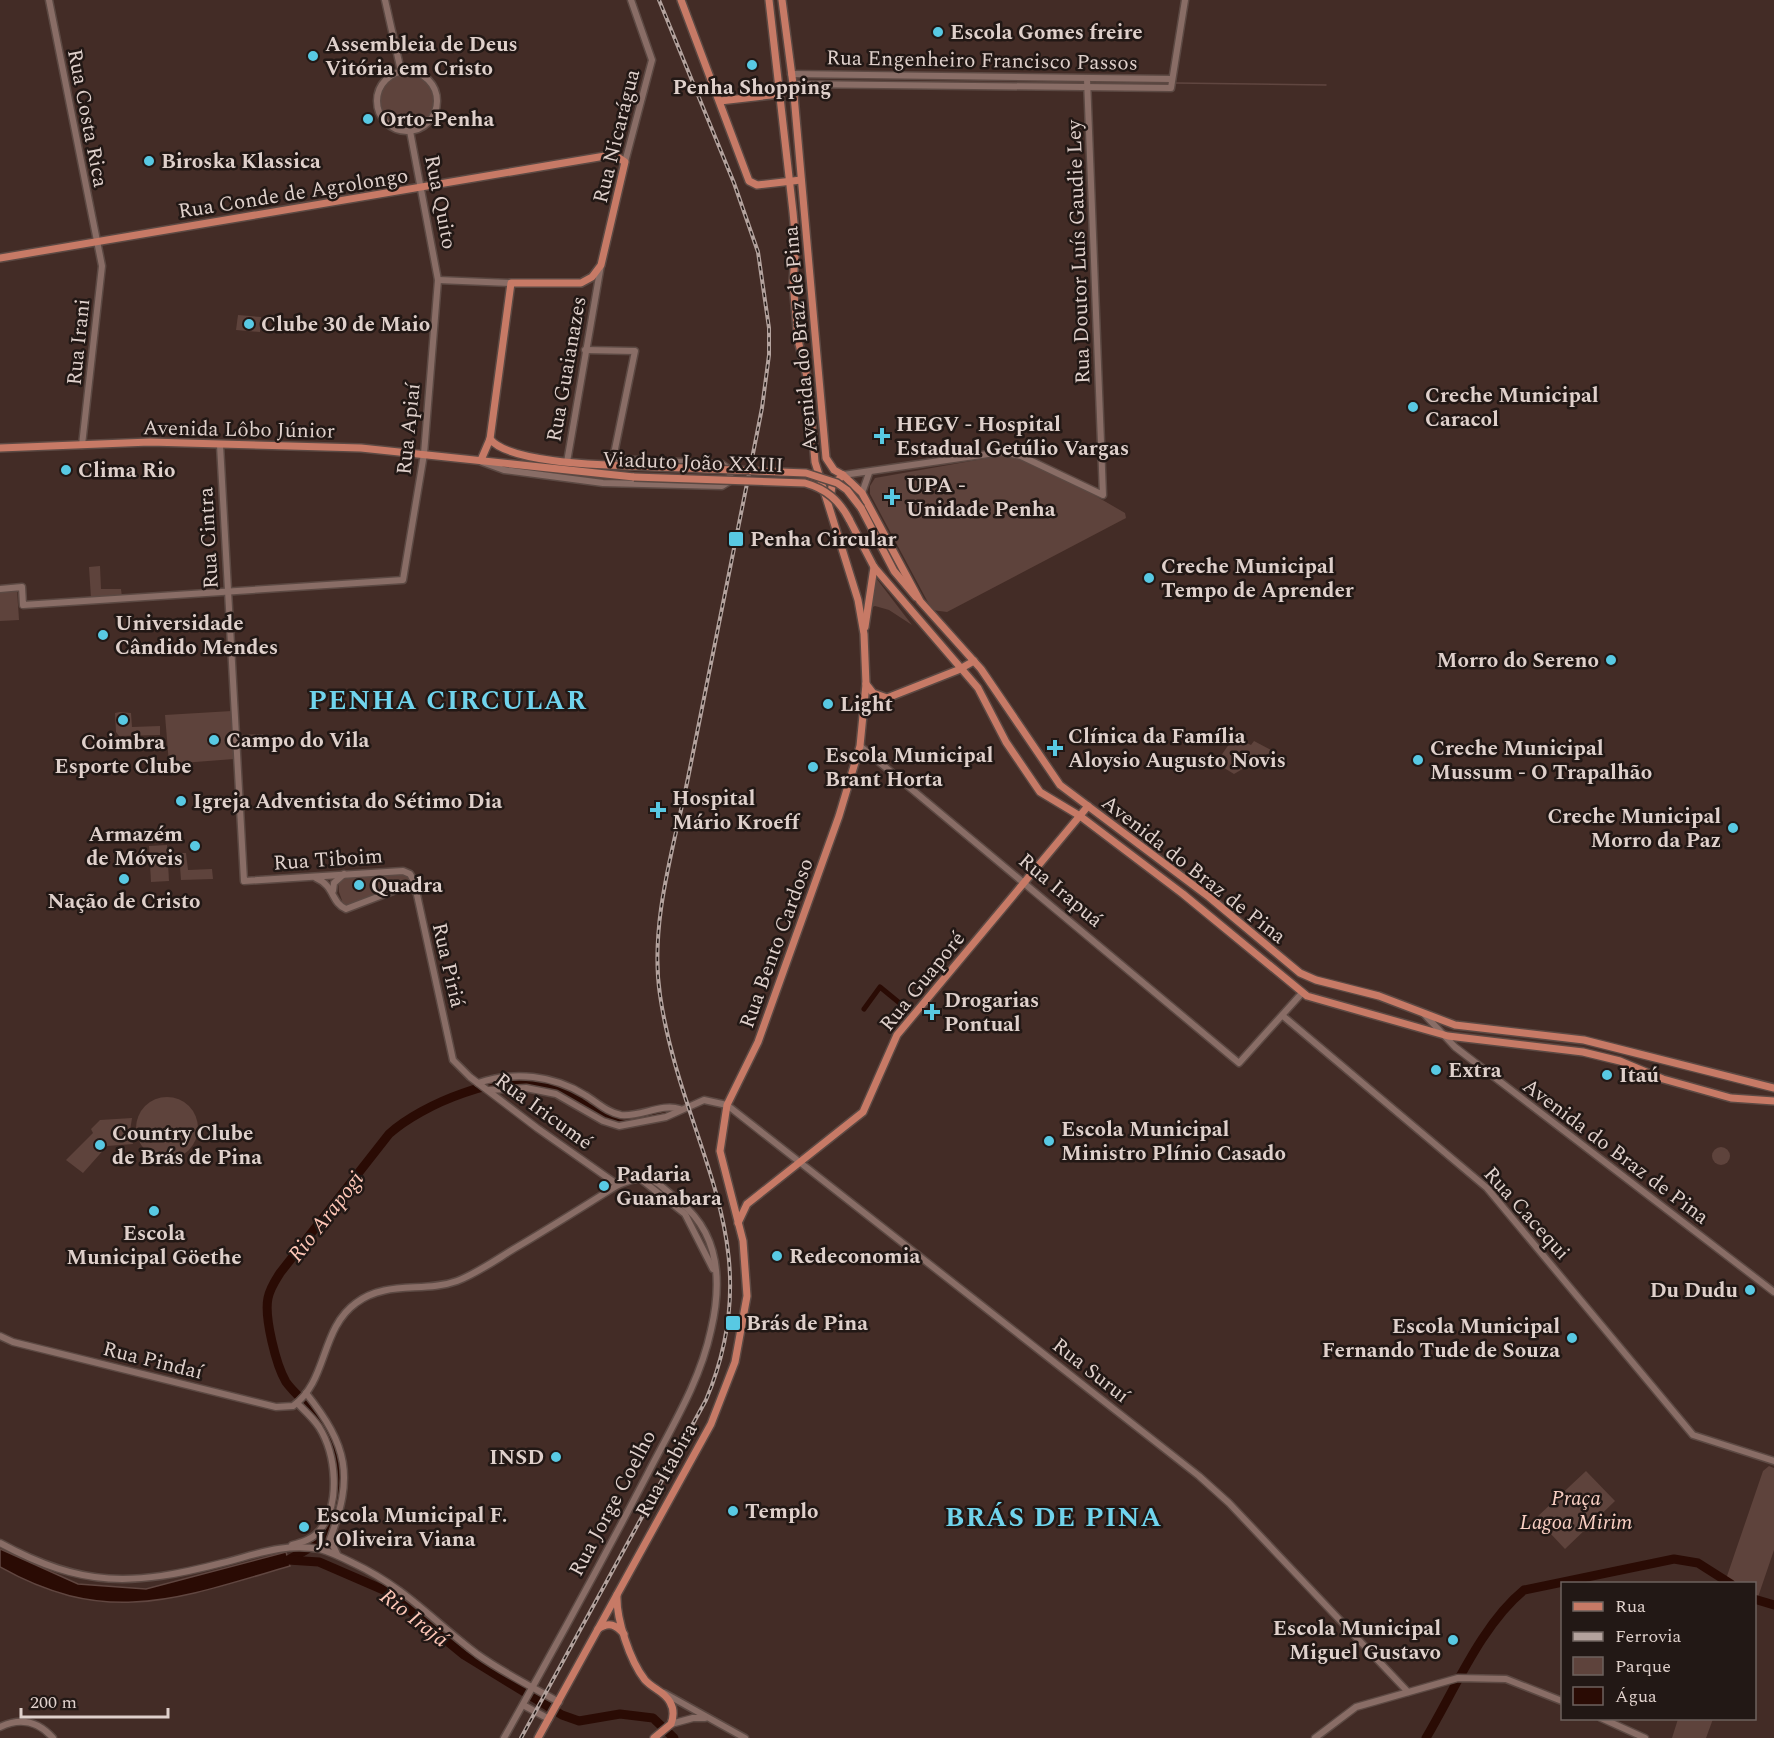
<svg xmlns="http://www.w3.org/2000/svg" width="1774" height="1738" font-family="Spectral,serif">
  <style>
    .green { fill: #5e433c }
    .water { fill: #2a0b04; stroke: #604640; stroke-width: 1.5 }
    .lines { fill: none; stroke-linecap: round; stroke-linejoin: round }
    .stream { stroke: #604640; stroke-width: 1.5 }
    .canal { stroke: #2a0b04; stroke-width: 5 }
    .river { stroke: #2a0b04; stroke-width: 9 }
    .secondary-casing { stroke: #5c4943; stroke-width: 9 }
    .primary-casing { stroke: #5c4943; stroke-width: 10 }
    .secondary { stroke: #896d66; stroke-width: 6 }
    .primary { stroke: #c77a66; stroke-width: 7 }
    .rail-casing { stroke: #b3a29d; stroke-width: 4 }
    .rail { stroke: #221815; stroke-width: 1.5; stroke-dasharray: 4.5; stroke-linecap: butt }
    .primary-bridge-casing { stroke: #5c4943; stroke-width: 10; stroke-linecap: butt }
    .primary-bridge { stroke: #c77a66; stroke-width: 7 }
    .poi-dot { fill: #58c9e3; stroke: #221815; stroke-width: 2 }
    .labels { text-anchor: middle; stroke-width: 5; stroke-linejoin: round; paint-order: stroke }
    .poi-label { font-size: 21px; font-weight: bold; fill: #dfd0cb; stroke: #221815; text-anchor: start }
    .street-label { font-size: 21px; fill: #dfd0cb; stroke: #221815 }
    .park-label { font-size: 21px; font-style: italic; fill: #fad0c4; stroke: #221815 }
    .water-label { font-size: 22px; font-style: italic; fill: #ffc7b7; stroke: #221815 }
    .district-label { font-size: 27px; font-weight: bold; letter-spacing: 1.5px; fill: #70d4ed; stroke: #221815 }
  </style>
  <rect width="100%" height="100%" fill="#432c26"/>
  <g class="green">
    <circle cx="407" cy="101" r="27"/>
    <path d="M238,315L261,317L260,332L236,330Z"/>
    <path d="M1005,455C1047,466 1087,491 1125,513L1126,518L947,612L932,610L870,494V486L875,478Z"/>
    <path d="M100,566L101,589H121L122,597L91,598L89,567Z"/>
    <path d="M876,578L912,625L889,610L875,606L870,608Z"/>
    <path d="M17,589L19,620L0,621V590Z"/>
    <path d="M232,711L234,759L169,764L165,715Z"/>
    <path d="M120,712L131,713L132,727L160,726V735L119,736L116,732L115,713Z"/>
    <path d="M263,734V745L236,747L235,735Z"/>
    <path d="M1234,737L1251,745L1254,741L1273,751L1234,774L1216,763Z"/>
    <path d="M167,845L169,881L151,882L149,846Z"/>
    <path d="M179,853H186L188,870L212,869L213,879L181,880Z"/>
    <path d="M406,874L412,884L344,906L339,892L338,877Z"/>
    <circle cx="167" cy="1128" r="31"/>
    <path d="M132,1118L130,1131L133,1144L107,1146L83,1173L66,1160L93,1133L91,1129L100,1120Z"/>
    <circle cx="1721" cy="1156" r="9"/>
    <path d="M1769,1466L1774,1468V1550L1758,1597L1755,1595L1754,1584L1734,1583L1726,1579L1763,1471Z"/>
    <path d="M1586,1471L1615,1501L1565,1549L1536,1518Z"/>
    <path d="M1678,1719V1718L1713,1719L1706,1738H1672Z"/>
  </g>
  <path class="water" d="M0,1549L78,1584L146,1589L286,1552L290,1566C180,1598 108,1628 0,1567Z"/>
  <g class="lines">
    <g class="stream">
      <path d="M873,82L1084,83"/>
      <path d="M1089,83H1171"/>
      <path d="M1175,83L1326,85"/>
    </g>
    <path class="canal" d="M864,1009L880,987L913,1014"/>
    <g class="river">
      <path d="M290,1559C300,1553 313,1547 321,1539C351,1507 343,1452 320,1419C311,1406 296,1396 286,1382C276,1365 264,1317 268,1298C270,1288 275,1281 280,1273L389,1134C422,1104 502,1071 547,1085C602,1102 599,1130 666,1111"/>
      <path d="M288,1560L319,1562L386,1591L464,1655L562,1715L579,1721L620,1714L653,1718L674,1738"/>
      <path d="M1754,1599L1774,1605"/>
      <path d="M1426,1738C1454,1691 1482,1624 1524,1590L1674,1559L1698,1563L1731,1584"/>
    </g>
    <g class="secondary-casing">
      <g id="secondary">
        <path d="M49,0L102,266L82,445"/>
        <path d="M385,0L401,71"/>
        <circle cx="407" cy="101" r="30"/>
        <path d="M791,74L1171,79"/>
        <path d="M793,84L1171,88L1185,0"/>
        <path d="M625,162L652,60L631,0"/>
        <path d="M438,280L511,283"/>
        <path d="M220,445L244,881L403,871L410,874L414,881L453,1060L470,1077L537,1128L618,1185"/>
        <path d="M482,462L504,470L603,483L722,486L730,481V470L722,464L617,459L614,454L635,351L585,350"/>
        <path d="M567,462L601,265"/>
        <path d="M843,475L1002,452L1021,456L1103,495L1087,79"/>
        <path d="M862,493L869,473"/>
        <path d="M0,589L22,587L23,605L403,580L424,454L438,280L410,131"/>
        <path d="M860,746L1239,1063L1302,993"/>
        <path d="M316,878C335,886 331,903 346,909L401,888L416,890"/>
        <path d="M333,891L334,883L344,874"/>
        <path d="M1424,1014L1455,1047L1774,1292"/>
        <path d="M1283,1016L1487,1188L1693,1435L1774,1461"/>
        <path d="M478,1083C514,1071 553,1075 585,1095C597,1102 606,1112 621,1115C641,1117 661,1103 680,1109"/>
        <path d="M489,1090L526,1088L556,1094L603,1121L619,1126L666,1117L704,1100L727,1105L1199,1476L1229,1503L1408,1692"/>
        <path d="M638,1177L685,1214L713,1269"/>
        <path d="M0,1336L13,1342L276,1407L293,1406C328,1381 320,1329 356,1303C386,1280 424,1293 457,1281C478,1273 497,1259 517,1247C551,1227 584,1206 618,1185C652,1170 654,1181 680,1202C720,1234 722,1283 711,1330C700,1382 671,1428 647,1475C601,1563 553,1651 504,1738"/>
        <path d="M306,1393C348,1446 354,1476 330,1539L337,1554"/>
        <path d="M0,1543C83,1588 133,1586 222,1563C258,1554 283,1543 320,1549C331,1552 343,1558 353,1563C406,1588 432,1620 477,1654C502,1672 532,1687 559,1702"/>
        <path d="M292,1545C303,1542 313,1539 320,1530C341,1503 336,1454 319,1427C313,1418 305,1411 297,1403"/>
        <path d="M664,1693L745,1738"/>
        <path d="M523,1705L549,1719"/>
        <path d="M1601,1718L1645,1738"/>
        <path d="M671,1724L693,1718H705"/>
        <path d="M0,1727C21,1717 38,1721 53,1738"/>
        <path d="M1315,1738L1356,1707L1458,1678L1506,1679L1562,1701"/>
      </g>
    </g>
    <g class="primary-casing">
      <g id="primary">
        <path d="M681,0L749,181L757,185L801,180"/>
        <path d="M782,0L793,84L826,458L834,470L843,475L862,493L920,601L981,669L1060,785L1209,897L1300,973L1316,980L1379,996L1455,1025L1584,1040L1774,1088"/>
        <path d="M720,101L780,94"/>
        <path d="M0,258L605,156H616L625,162L601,265L592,277L581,283H511L490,439L481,460"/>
        <path d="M490,439C509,463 603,465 634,466"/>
        <path d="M0,448L150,442L361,448L634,477"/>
        <path d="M830,500L832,486L843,475"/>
        <path d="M861,508L894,571L916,597"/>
        <path d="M849,519L874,567L978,688L1006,742L1040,792L1080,816L1183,894L1307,996L1448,1036L1583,1052L1620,1061L1663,1079L1731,1098L1774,1101"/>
        <path d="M865,627L874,567"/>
        <path d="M866,684L873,693L887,698L958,670L974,661"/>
        <path d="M738,1223L747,1204L863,1112L897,1035L1088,806"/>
        <path d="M617,1595C616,1619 630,1661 645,1680C653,1689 664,1691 670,1702C674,1709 674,1716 671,1724L654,1738"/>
        <path d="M598,1629C609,1621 616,1625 624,1634"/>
        <path d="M538,1738L711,1424L735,1362L747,1296L743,1241L720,1151L727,1105L758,1042L839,816L860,746L866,684L864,634L858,600L815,462L808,381L798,340L793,282L796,245L793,212L769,0"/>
      </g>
    </g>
    <use href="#secondary" class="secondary"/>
    <use href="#primary" class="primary"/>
    <g class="rail-casing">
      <path id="rail" d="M521,1738L706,1400C773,1241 682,1146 660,995C649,922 675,844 689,773C713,652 738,530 762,408L769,355V328L758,252L734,183L659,0"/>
    </g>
    <use href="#rail" class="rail"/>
    <g class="primary-bridge-casing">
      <g id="primary-bridge">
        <path d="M634,466L806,473L837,483L847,490L861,508"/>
        <path d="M634,477L805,483C826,489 839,500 849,519"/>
      </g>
    </g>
    <use href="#primary-bridge" class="primary-bridge"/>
  </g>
  <g class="poi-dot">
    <circle cx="938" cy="32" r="6"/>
    <circle cx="313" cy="56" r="6"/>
    <circle cx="752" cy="65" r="6"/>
    <circle cx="368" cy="119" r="6"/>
    <circle cx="149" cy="161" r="6"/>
    <circle cx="249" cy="324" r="6"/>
    <circle cx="1413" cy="407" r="6"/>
    <path d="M879 427h6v6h6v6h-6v6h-6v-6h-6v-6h6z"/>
    <circle cx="66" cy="470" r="6"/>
    <path d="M889 488h6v6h6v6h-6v6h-6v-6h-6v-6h6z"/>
    <rect x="728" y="531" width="16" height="16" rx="3"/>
    <circle cx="1149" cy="578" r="6"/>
    <circle cx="103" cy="635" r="6"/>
    <circle cx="1611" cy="660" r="6"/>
    <circle cx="828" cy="704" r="6"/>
    <circle cx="123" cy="720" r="6"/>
    <circle cx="214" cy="740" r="6"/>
    <path d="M1052 739h6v6h6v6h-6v6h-6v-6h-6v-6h6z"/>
    <circle cx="1418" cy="760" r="6"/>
    <circle cx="813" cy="767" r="6"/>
    <circle cx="181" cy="801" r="6"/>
    <path d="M655 801h6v6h6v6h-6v6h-6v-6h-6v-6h6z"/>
    <circle cx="1733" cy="828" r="6"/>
    <circle cx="195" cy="846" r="6"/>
    <circle cx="124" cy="879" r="6"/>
    <circle cx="359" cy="885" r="6"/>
    <path d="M929 1003h6v6h6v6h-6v6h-6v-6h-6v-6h6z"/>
    <circle cx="1436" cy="1070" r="6"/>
    <circle cx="1607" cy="1075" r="6"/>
    <circle cx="1049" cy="1141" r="6"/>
    <circle cx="100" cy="1145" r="6"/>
    <circle cx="604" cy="1186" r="6"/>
    <circle cx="154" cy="1211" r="6"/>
    <circle cx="777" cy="1256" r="6"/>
    <circle cx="1750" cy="1290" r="6"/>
    <rect x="725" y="1315" width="16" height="16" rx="3"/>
    <circle cx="1572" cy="1338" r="6"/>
    <circle cx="556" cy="1457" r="6"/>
    <circle cx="733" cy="1511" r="6"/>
    <circle cx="304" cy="1527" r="6"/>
    <circle cx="1453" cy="1640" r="6"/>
  </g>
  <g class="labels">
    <g class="poi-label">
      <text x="950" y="39">Escola Gomes freire</text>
      <text x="325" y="51">Assembleia de Deus<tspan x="325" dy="24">Vitória em Cristo</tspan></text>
      <text x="752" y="94" text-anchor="middle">Penha Shopping</text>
      <text x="380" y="126">Orto-Penha</text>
      <text x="161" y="168">Biroska Klassica</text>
      <text x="261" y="331">Clube 30 de Maio</text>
      <text x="1425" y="402">Creche Municipal<tspan x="1425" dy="24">Caracol</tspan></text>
      <text x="896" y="431">HEGV - Hospital<tspan x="896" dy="24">Estadual Getúlio Vargas</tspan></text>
      <text x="78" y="477">Clima Rio</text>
      <text x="906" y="492">UPA -<tspan x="906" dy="24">Unidade Penha</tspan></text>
      <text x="750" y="546">Penha Circular</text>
      <text x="1161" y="573">Creche Municipal<tspan x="1161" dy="24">Tempo de Aprender</tspan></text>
      <text x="115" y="630">Universidade<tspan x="115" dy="24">Cândido Mendes</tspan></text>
      <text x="1599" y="667" text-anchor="end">Morro do Sereno</text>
      <text x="840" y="711">Light</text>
      <text x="1068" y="743">Clínica da Família<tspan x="1068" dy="24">Aloysio Augusto Novis</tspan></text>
      <text x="226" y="747">Campo do Vila</text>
      <text x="123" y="749" text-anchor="middle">Coimbra<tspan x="123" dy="24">Esporte Clube</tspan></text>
      <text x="1430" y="755">Creche Municipal<tspan x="1430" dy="24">Mussum - O Trapalhão</tspan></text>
      <text x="825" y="762">Escola Municipal<tspan x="825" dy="24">Brant Horta</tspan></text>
      <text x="672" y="805">Hospital<tspan x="672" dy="24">Mário Kroeff</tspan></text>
      <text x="193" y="808">Igreja Adventista do Sétimo Dia</text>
      <text x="1721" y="823" text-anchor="end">Creche Municipal<tspan x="1721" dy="24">Morro da Paz</tspan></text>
      <text x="183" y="841" text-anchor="end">Armazém<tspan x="183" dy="24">de Móveis</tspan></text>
      <text x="371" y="892">Quadra</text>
      <text x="124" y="908" text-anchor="middle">Nação de Cristo</text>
      <text x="944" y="1007">Drogarias<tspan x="944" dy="24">Pontual</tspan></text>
      <text x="1448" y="1077">Extra</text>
      <text x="1619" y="1082">Itaú</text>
      <text x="1061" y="1136">Escola Municipal<tspan x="1061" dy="24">Ministro Plínio Casado</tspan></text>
      <text x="112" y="1140">Country Clube<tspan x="112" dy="24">de Brás de Pina</tspan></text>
      <text x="616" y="1181">Padaria<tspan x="616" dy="24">Guanabara</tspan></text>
      <text x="154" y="1240" text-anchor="middle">Escola<tspan x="154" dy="24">Municipal Göethe</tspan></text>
      <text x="789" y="1263">Redeconomia</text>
      <text x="1738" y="1297" text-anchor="end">Du Dudu</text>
      <text x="746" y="1330">Brás de Pina</text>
      <text x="1560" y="1333" text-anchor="end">Escola Municipal<tspan x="1560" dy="24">Fernando Tude de Souza</tspan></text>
      <text x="544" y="1464" text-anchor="end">INSD</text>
      <text x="745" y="1518">Templo</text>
      <text x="316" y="1522">Escola Municipal F.<tspan x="316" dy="24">J. Oliveira Viana</tspan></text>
      <text x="1441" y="1635" text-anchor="end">Escola Municipal<tspan x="1441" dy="24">Miguel Gustavo</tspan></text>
    </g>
    <g class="street-label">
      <text transform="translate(982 60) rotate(1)" y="7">Rua Engenheiro Francisco Passos</text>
      <text transform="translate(88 118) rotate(79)" y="7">Rua Costa Rica</text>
      <text transform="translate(616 136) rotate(-76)" y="7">Rua Nicarágua</text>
      <text transform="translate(293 193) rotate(-9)" y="7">Rua Conde de Agrolongo</text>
      <text transform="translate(441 202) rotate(79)" y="7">Rua Quito</text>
      <text transform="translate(1078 252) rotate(-92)" y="7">Rua Doutor Luís Gaudie Ley</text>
      <text transform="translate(800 339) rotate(-95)" y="7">Avenida do Braz de Pina</text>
      <text transform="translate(78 342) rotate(-84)" y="7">Rua Irani</text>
      <text transform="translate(566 369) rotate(-80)" y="7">Rua Guaianazes</text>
      <text transform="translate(239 429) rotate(1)" y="7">Avenida Lôbo Júnior</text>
      <text transform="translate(408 429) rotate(-84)" y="7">Rua Apiaí</text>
      <text transform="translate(693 462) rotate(2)" y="7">Viaduto João XXIII</text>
      <text transform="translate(208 538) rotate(-93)" y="7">Rua Cintra</text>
      <text transform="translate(328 859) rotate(-4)" y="7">Rua Tiboim</text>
      <text transform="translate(1194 869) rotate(38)" y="7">Avenida do Braz de Pina</text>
      <text transform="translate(1061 890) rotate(40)" y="7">Rua Irapuá</text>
      <text transform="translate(776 943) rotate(-70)" y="7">Rua Bento Cardoso</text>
      <text transform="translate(449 965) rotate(77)" y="7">Rua Piriá</text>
      <text transform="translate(922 981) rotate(-51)" y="7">Rua Guaporé</text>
      <text transform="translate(544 1111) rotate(36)" y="7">Rua Iricumé</text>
      <text transform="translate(1616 1151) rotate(37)" y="7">Avenida do Braz de Pina</text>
      <text transform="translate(1527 1213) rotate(48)" y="7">Rua Cacequi</text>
      <text transform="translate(153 1360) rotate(14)" y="7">Rua Pindaí</text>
      <text transform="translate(1091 1370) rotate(38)" y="7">Rua Suruí</text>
      <text transform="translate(666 1470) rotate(-61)" y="7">Rua Itabira</text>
      <text transform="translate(612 1503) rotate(-62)" y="7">Rua Jorge Coelho</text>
    </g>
    <g class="park-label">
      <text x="1576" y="1505">Praça<tspan x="1576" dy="24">Lagoa Mirim</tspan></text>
    </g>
    <g class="water-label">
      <text transform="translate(325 1216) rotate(-52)" y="8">Rio Arapogi</text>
      <text transform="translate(415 1617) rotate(38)" y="8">Rio Irajá</text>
    </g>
    <g class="district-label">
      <text x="448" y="709">PENHA CIRCULAR</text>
      <text x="1054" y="1526">BRÁS DE PINA</text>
    </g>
  </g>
  <rect x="1561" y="1582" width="195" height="138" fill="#221815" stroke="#6e625e" stroke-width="1.5"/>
  <rect x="1573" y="1602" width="30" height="9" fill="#c77a66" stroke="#6e625e" stroke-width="1.5"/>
  <text x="1615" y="1612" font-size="18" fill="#dfd0cb">Rua</text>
  <rect x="1573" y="1632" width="30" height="9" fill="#b3a29d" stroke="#6e625e" stroke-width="1.5"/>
  <text x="1615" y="1642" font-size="18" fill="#dfd0cb">Ferrovia</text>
  <rect x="1573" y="1657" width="30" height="18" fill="#5e433c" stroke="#6e625e" stroke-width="1.5"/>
  <text x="1615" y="1672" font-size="18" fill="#dfd0cb">Parque</text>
  <rect x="1573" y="1687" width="30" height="18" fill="#2a0b04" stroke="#6e625e" stroke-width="1.5"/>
  <text x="1615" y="1702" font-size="18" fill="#dfd0cb">Água</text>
  <path d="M21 1708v9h147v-9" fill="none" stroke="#dfd0cb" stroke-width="3"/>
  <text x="30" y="1708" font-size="18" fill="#dfd0cb" stroke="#221815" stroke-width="4.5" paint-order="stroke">200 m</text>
</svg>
